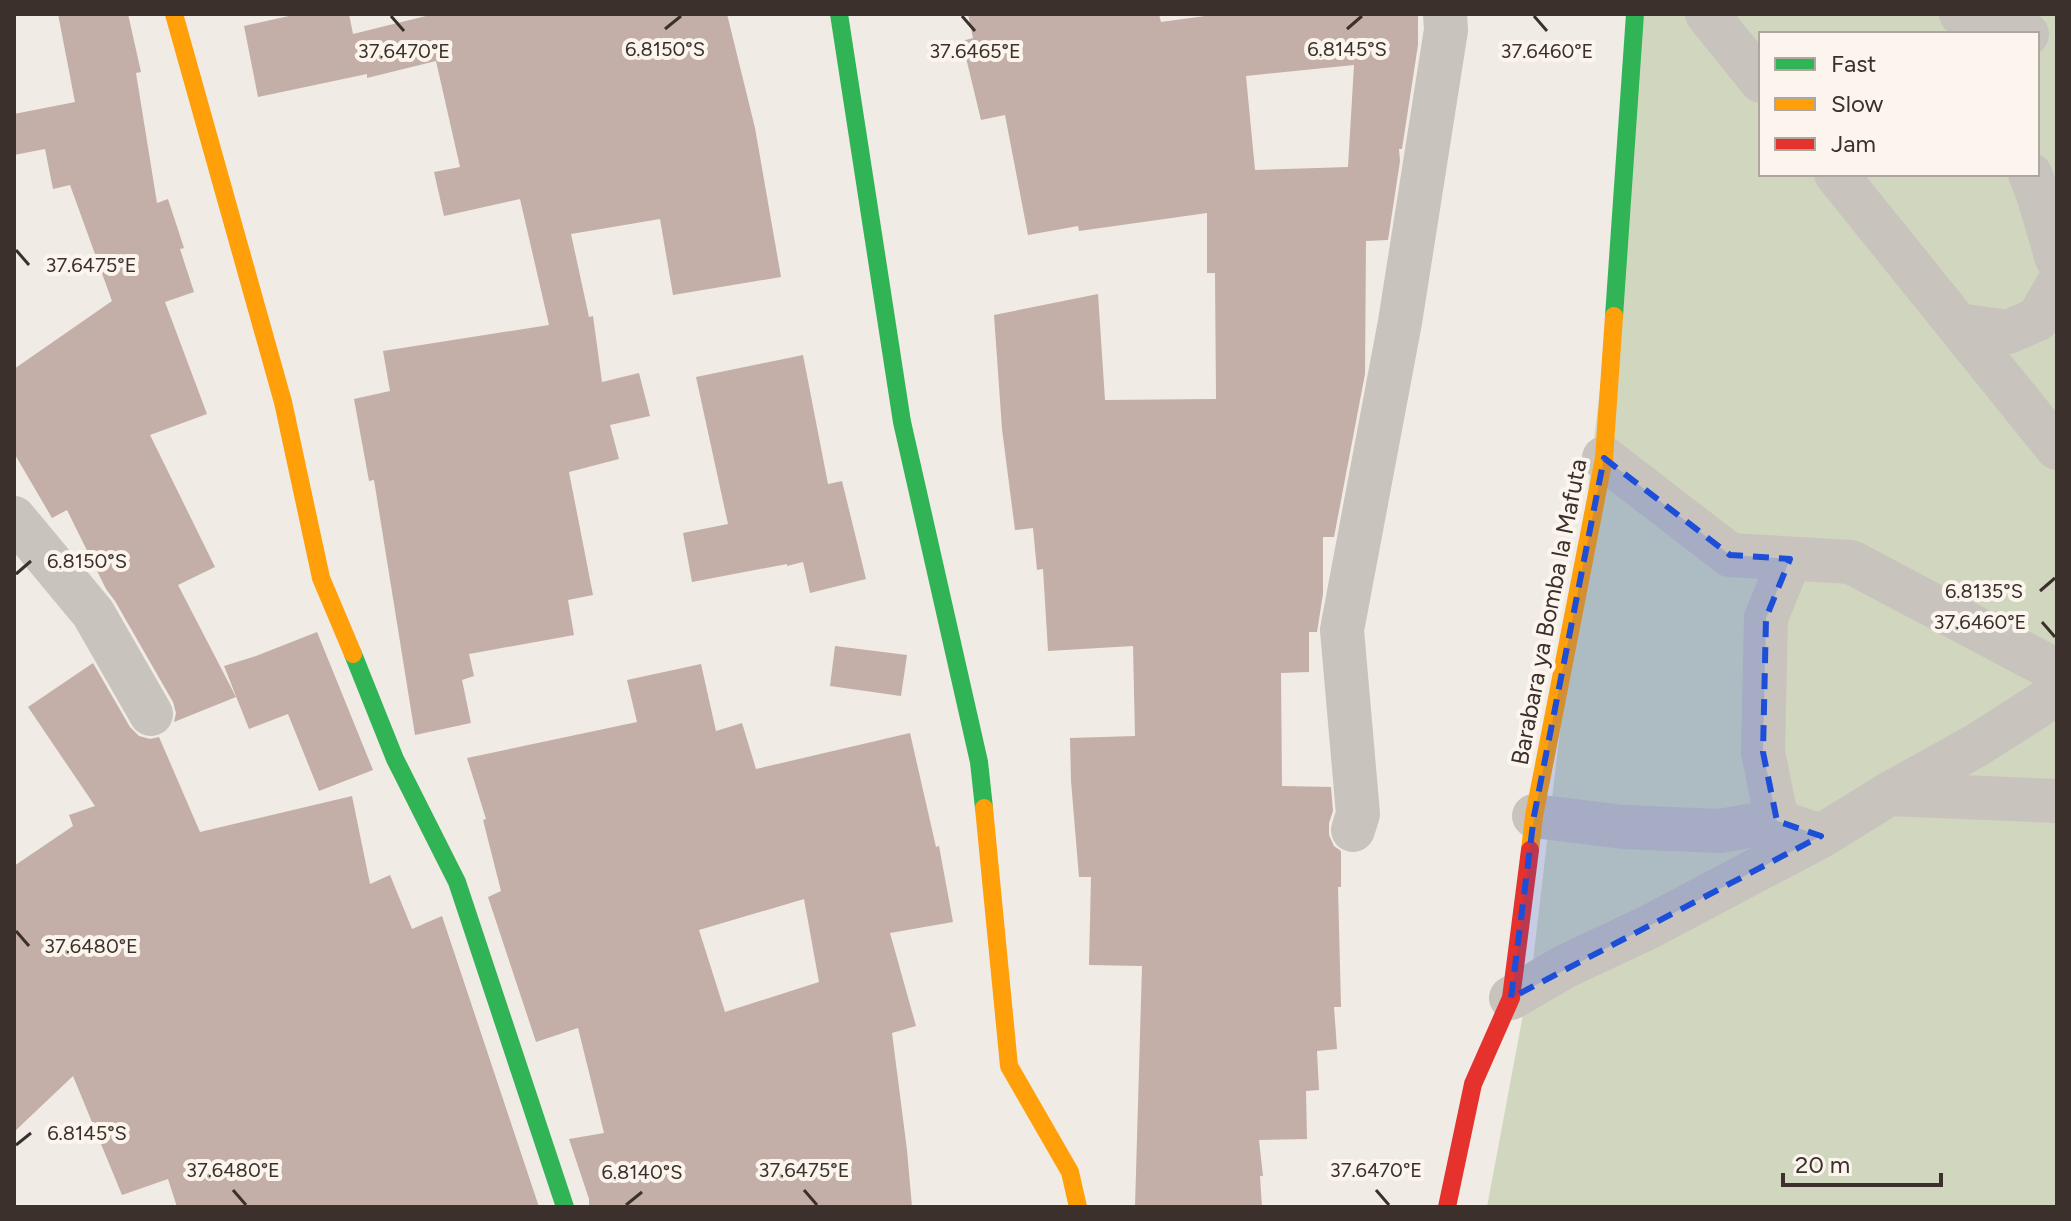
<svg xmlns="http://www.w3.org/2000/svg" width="2071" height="1221" font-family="Figtree,sans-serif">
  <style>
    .green { fill: #d1d6bf; fill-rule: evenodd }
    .building { fill: #c3afa7; fill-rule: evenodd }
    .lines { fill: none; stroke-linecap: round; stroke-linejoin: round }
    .street { stroke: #c9c3be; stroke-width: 44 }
    .fast { stroke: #30b455; stroke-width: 18 }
    .slow { stroke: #ff9f0a; stroke-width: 18 }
    .jam { stroke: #e5322d; stroke-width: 18 }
    .marked { fill: #1d4ed8; fill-opacity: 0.2; stroke: #1d4ed8; stroke-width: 6; stroke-dasharray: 16 10; stroke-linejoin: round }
    .ticks { fill: none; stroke: #3b302b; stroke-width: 3 }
    .labels { text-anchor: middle; stroke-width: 8; stroke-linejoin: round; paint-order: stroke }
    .street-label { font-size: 24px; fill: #3b302b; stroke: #fbf5ee }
    .ticks-label { font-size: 20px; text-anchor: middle; fill: #3b302b; stroke: #fbf5ee; stroke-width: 8; stroke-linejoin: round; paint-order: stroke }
  </style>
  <rect width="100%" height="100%" fill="#f0ebe5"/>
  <path class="green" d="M1644,14H2057V1207H1487L1533,961ZM1761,34H2037V174H1761Z"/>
  <g class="building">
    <path d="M58,14H128L141,72L136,73L157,203L168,199L184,248L180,249L194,292L165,302L207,414L150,435L215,567L178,585L236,697L174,722L176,713L173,702L115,601L106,589L67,510L52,518L14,453V369L112,301L70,185L53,189L45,149L14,155V114L75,102Z"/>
    <path d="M298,14H349L353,34L434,14H727L755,128L781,277L673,295L660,219L571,234L589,317L593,316L602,382L639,373L650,416L610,425L619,459L569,472L593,595L568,600L574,635L469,654L474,676L462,680L471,723L415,735L374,480L369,481L354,399L390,391L383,351L549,325L520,199L444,216L434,172L460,167L436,61L367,78V74L258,97L244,26Z"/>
    <path d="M968,14H1159L1161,22L1220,14H1418V45L1402,149H1399L1400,161L1388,240L1366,241L1365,374L1334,537H1323V594L1317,632H1309V672L1281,673L1282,786L1331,787L1333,811L1329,823V835L1334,846L1341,851V887H1338L1341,1007H1334L1337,1049L1317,1051L1319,1090L1306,1091L1307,1139L1259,1140L1263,1176H1260L1262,1207H1135L1142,966L1089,965L1091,877H1079L1071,781L1070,738L1135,736L1133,646L1048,651L1043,569L1037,570L1033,528L1015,530L1002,429L994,315L1098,294L1105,400L1216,399L1215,273H1207V213L1079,231L1078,226L1028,235L1005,115L981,120L962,41L973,38ZM1354,65L1348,167L1255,170L1246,76Z"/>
    <path d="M803,355L828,484L842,481L866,579L810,593L803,562L787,566V564L692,582L683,533L728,524L696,377Z"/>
    <path d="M317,632L373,770L319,791L288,714L249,729L224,666L256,656Z"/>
    <path d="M835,646L907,655L901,696L830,686Z"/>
    <path d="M93,663L130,727L139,736L150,739L159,737L200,832L352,796L370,884L390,875L412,929L442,916L539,1207H177L168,1179L122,1195L73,1076L14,1132V866L73,826L69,815L95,806L28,707Z"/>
    <path d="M701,664L716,731L742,723L756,769L910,733L936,847L939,846L953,922L890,933L916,1026L892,1033L907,1150L912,1207H589V1199L569,1139L604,1133L578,1028L536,1042L488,897L501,891L483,820L486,819L467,758L637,722L627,680ZM804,899L819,982L725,1012L699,930Z"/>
  </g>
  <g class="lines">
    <g class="street">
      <path d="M1707,14L1761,81"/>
      <path d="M1961,14L2027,34"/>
      <path d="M1836,174L2057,448"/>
      <path d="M2030,174L2037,191L2057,259"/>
      <path d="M1958,325L2008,332L2038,319L2057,286"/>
      <path d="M1604,458L1730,555L1851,562L2057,671"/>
      <path d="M14,518L93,613L151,714"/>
      <path d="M1889,794L1977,745L2057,694"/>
      <path d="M1534,816L1624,827L1720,831L1777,821L1821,836"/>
      <path d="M1777,821L1763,752L1766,618L1790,559"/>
      <path d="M1353,830L1358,814L1342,630L1400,322L1446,30L1445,14"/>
      <path d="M1511,998L1564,967L1649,927L1821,836L1889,794L2057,801"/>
    </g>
    <g class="fast">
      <path d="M839,14L902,422L979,762L984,808"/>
      <path d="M1614,316L1635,14"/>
      <path d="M353,654L395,759L457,882L565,1207"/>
    </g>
    <g class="slow">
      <path d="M174,14L283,402L321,578L353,654"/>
      <path d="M984,808L1009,1066L1070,1172L1078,1207"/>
      <path d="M1530,850L1534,816L1604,458L1614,316"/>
    </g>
    <path class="jam" d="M1447,1207L1473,1084L1511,998L1530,850"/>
  </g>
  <path class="marked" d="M1604,458L1730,555L1790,559L1766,618L1763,752L1777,821L1821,836L1511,998L1534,816Z"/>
  <path class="ticks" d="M391,16L404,31M962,16L975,31M1534,16L1547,31M665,29L681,16M1347,29L1362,16M16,250L29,265M16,574L31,561M2040,591L2055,578M2042,622L2055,637M16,931L29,946M16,1145L31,1133M233,1190L246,1205M804,1190L817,1205M1376,1190L1389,1205M626,1205L642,1192"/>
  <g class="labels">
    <g class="street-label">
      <text transform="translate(1549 612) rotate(-79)" y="8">Barabara ya Bomba la Mafuta</text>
    </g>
  </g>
  <g class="ticks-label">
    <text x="665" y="56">6.8150°S</text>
    <text x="1347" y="56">6.8145°S</text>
    <text x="404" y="58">37.6470°E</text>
    <text x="975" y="58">37.6465°E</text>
    <text x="1547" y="58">37.6460°E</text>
    <text x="91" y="272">37.6475°E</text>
    <text x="87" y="568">6.8150°S</text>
    <text x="1984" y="598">6.8135°S</text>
    <text x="1980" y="629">37.6460°E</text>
    <text x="91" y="953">37.6480°E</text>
    <text x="87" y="1140">6.8145°S</text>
    <text x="233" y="1177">37.6480°E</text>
    <text x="804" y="1177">37.6475°E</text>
    <text x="1376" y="1177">37.6470°E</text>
    <text x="642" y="1179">6.8140°S</text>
  </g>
  <rect width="2071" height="1221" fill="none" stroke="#3b302b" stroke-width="32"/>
  <rect x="1759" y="32" width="280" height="144" fill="#fbf5ee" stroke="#aea6a0" stroke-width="2"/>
  <rect x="1775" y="58" width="40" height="12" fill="#30b455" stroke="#aea6a0" stroke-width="2"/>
  <text x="1831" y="72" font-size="24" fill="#3b302b">Fast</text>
  <rect x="1775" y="98" width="40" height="12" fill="#ff9f0a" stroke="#aea6a0" stroke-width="2"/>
  <text x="1831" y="112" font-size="24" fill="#3b302b">Slow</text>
  <rect x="1775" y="138" width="40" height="12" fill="#e5322d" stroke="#aea6a0" stroke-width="2"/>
  <text x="1831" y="152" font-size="24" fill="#3b302b">Jam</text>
  <path d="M1783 1173v12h158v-12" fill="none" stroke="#3b302b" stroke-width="4"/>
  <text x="1795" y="1173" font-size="24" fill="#3b302b" stroke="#fbf5ee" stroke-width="6" paint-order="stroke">20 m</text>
</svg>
